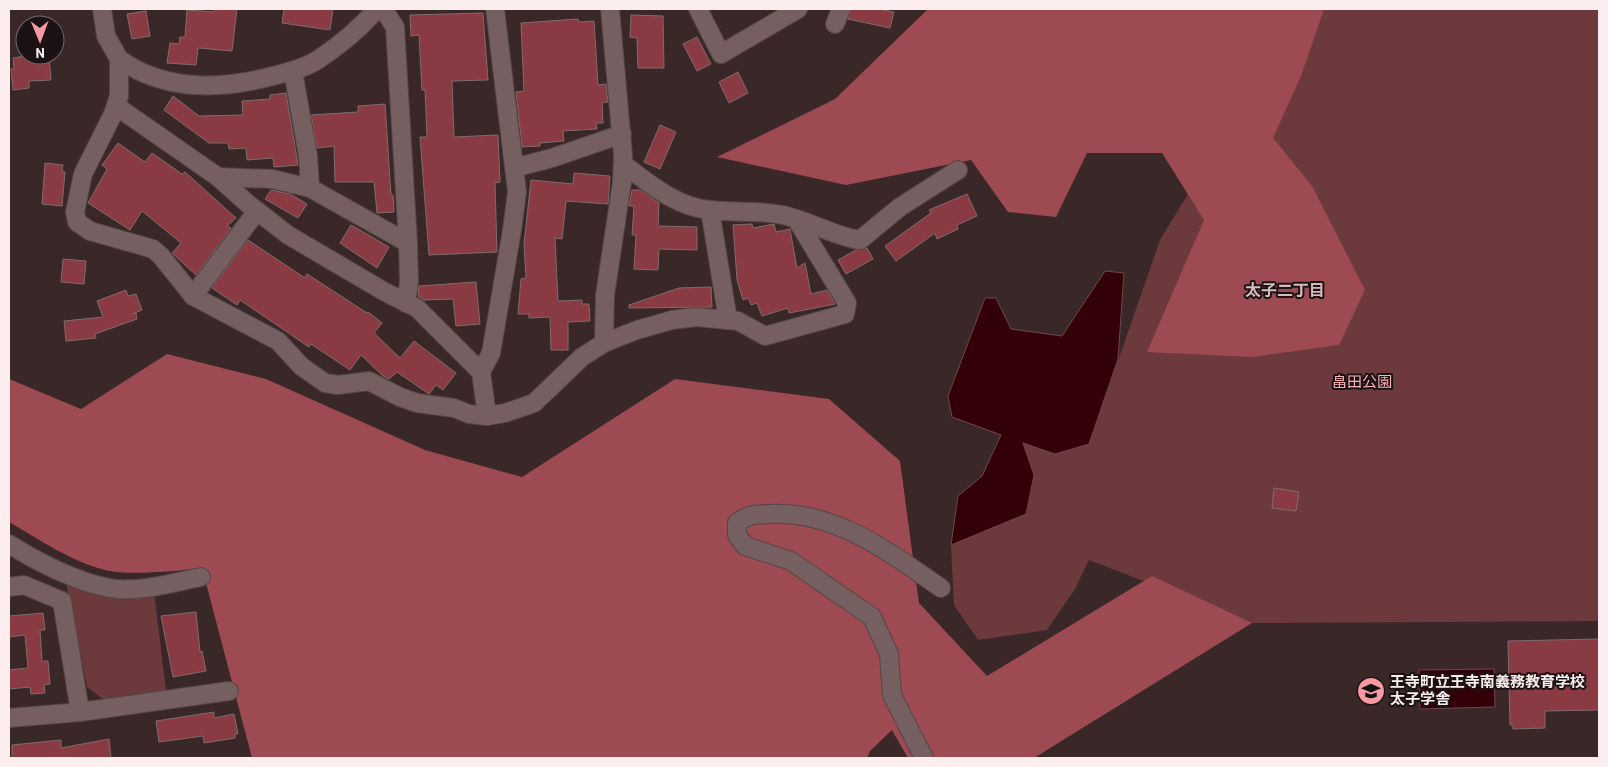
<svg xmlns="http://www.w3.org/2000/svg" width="1608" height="767" font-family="Barlow,'Noto Sans JP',sans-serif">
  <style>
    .green { fill: #6c393d }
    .forest { fill: #9d4a52 }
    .water { fill: #340008; stroke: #70474d }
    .building { fill: #8a3a43; stroke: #816b6c }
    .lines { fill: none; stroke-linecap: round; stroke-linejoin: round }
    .street-casing { stroke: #564546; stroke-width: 20 }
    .street { stroke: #755f60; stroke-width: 18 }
    .labels { text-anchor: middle; stroke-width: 4; stroke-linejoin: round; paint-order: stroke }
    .park-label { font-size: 15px; fill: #fab2b6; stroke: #1b1313 }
    .poi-label { font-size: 15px; font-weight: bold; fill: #fceeef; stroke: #1b1313; text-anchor: start }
    .neighbourhood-label { font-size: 16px; font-weight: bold; fill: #d3babb; stroke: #1b1313 }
  </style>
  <rect width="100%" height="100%" fill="#3a2728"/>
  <g class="green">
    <path d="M1300,9H1599V621L1252,623L1089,560L1075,589L1047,630L978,640L954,605L951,545L1026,514L1034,475L1023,443L1089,444L1160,240Z"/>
    <path d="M66,583L154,591L166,691L104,700L87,687Z"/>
  </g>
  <g class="forest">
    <path d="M928,9H1324L1301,76L1273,138L1312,186L1365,290L1339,345L1251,357L1147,352L1204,220L1162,153H1087L1056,217L1008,212L971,160L846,185L717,157L835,99Z"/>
    <path d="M167,354L266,379L425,450L522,477L675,379L829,399L900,461L919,603L987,676L1152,576L1252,623L1034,758H908L892,730L870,751L867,758H252L202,568C177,571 129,576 105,570C70,561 40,540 9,522V379L81,409Z"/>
  </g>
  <g class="water">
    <path d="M1105,271L1124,273L1118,359L1089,444L1055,454L1023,443L1034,475L1026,514L951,545L958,496L982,476L1001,435L952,417L948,396L985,298H996L1011,329L1062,336Z"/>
    <path d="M1494,669L1495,707L1420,709L1419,670Z"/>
  </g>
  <g class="building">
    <path d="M214,9H237L232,51L198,48L196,65L167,63L170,43L179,44L180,37H185L187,10L214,12Z"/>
    <path d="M284,9H333L330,30L282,23Z"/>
    <path d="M851,9H878L894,12L890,28L848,19Z"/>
    <path d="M146,11L150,36L132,39L127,14Z"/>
    <path d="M483,13L488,80L452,81L454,137L498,135L500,182L495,183L497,252L429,255L420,137H427L425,90H422L419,35L411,36L410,15Z"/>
    <path d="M631,15L663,16L664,68H638L637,38L630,37Z"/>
    <path d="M578,19L579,22L594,21L598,85L606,84L608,102L602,103L603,123H596L597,129L563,131L564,141L540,143V146L522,147L516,92L524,91L521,23Z"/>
    <path d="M697,37L711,64L697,71L683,44Z"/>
    <path d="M31,55H49L51,80L29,81V88L13,90L11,69H14L13,58Z"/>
    <path d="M738,72L748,93L729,103L719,82Z"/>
    <path d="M286,93L298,165L274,167L273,158L247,160L246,148L229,149L228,143H209L164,110L173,96L199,116L243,115L242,101L270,99V95Z"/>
    <path d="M385,104L391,195H393L394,212L377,213L374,182H335L334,146L317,148L311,115L358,112V106Z"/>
    <path d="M660,125L676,132L660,169L644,162Z"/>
    <path d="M118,143L145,162L152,153L182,174L185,172L236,218L227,226L231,228L196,275L172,253L181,243L142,211L130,230L88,203L107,169L102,165Z"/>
    <path d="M45,163L63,165L62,171L65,172L62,206L42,204Z"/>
    <path d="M574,173L610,176L608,204L566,201L562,239L555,238L558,301L582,300V304H589L590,321L568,322V350H551L550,317L529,318V314H518L521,279L526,278L524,244L531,180L573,184Z"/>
    <path d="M271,190L290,194L307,204L298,218L265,199Z"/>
    <path d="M632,190H640L659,203L658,226L697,227V250L659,249L658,270L634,269L636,235H632L634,206H629Z"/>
    <path d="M967,194L977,216L957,225L958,229L937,239L935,233L896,261L885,246L931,213L929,210Z"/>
    <path d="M752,224L753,228L774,224L776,232L790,229L797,268L805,263L811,294L827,290L835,304L789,313L788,308L762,316L757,303L751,305L748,298L743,300L737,280L733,225Z"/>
    <path d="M351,225L389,247L377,268L340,243Z"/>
    <path d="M248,240L305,278L307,274L367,313L368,312L382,323L374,333L400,358L414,341L456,373L443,390L436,385L429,394L397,372L389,379L383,376L361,355L350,370L311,344L309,347L240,300L237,305L212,288Z"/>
    <path d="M867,248L873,259L846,274L838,260L856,250Z"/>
    <path d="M63,259L86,261L84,284L61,282Z"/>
    <path d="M476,282L480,324L456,326L453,299L424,300L418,296L419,286Z"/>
    <path d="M711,287L712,307L629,308V305L679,288Z"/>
    <path d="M126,290L128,296L136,294L142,310L132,314L136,313L137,319L95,334L96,338L66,341L64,321L103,317L97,301Z"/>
    <path d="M1274,488L1299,492L1296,511L1272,508Z"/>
    <path d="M196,612L200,652L202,651L206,671L173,677L161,616Z"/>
    <path d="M43,613L45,630H40L42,661H48L50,684L44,685L45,693L31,694L30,687L9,689V670L28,668L25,635L9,637V616Z"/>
    <path d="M1599,639V710L1545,711V728L1513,729V725H1510L1508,641Z"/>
    <path d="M214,712V718L234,714L238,734H235V738L204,743L203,736L159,742L156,721Z"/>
    <path d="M109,739L111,758H12V745L61,740V748Z"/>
  </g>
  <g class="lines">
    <g class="street-casing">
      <g id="street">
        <path d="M102,9L106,36L119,59V96L113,114L83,174L75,212L77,222L90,231L153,249L161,256L193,296L278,341L301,366L325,383L338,385L369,381L400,397L417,403L454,408L469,414L487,416L505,413L534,403L582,357L604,343L637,330L672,320L696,317L738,321L765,336L845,314L847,303L797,220"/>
        <path d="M383,9L395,27L408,243L409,282L406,303"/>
        <path d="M698,9L721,54L798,9"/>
        <path d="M835,24L841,9"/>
        <path d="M119,59C165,92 220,90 273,76C288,72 306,68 319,59C340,45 361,27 377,9"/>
        <path d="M293,71L308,156L310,188"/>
        <path d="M116,106L218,177L247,203L288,235L385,292L417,308L481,372L487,416"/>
        <path d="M623,164C650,184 676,207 710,210C735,213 759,210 783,215C810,221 833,236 860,240L900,207L958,170"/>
        <path d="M514,168L552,158L622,134"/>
        <path d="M218,177L272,179L310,188L408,243"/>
        <path d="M710,210L728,320"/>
        <path d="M193,296L257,211"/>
        <path d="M604,343L605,295L622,182L623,155L610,9"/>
        <path d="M481,372L491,353L512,230L517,192L495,9"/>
        <path d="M9,544C37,562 84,586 118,589C145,591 175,582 201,577"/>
        <path d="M9,587L24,585L62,601L80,712"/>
        <path d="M9,718L80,712L229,691"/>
        <path d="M924,758L892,695L889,654L872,617L791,561L745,546L737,535V523C747,514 755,515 768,514C835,510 889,552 941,588"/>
      </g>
    </g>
    <use href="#street" class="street"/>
  </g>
  <defs>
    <g id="school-disc" transform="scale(1.4375)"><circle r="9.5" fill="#f49aa0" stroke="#1b1313"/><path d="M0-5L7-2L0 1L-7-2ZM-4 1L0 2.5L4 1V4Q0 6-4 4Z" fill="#111"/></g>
  </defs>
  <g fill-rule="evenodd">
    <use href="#school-disc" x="1371" y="691"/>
  </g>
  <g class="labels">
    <g class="park-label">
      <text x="1362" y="387">畠田公園</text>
    </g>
    <g class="poi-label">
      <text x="1390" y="687">王寺町立王寺南義務教育学校<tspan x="1390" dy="17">太子学舎</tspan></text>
    </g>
    <g class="neighbourhood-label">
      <text x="1285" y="296">太子二丁目</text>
    </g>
  </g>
  <rect width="1608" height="767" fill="none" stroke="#fceeef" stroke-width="20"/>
  <g transform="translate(40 40) rotate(179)"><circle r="24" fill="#1b1313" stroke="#756b6b"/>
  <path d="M0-4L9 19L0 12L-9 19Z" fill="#f49aa0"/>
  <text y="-8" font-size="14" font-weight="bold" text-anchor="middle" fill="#fceeef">N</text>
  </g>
</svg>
